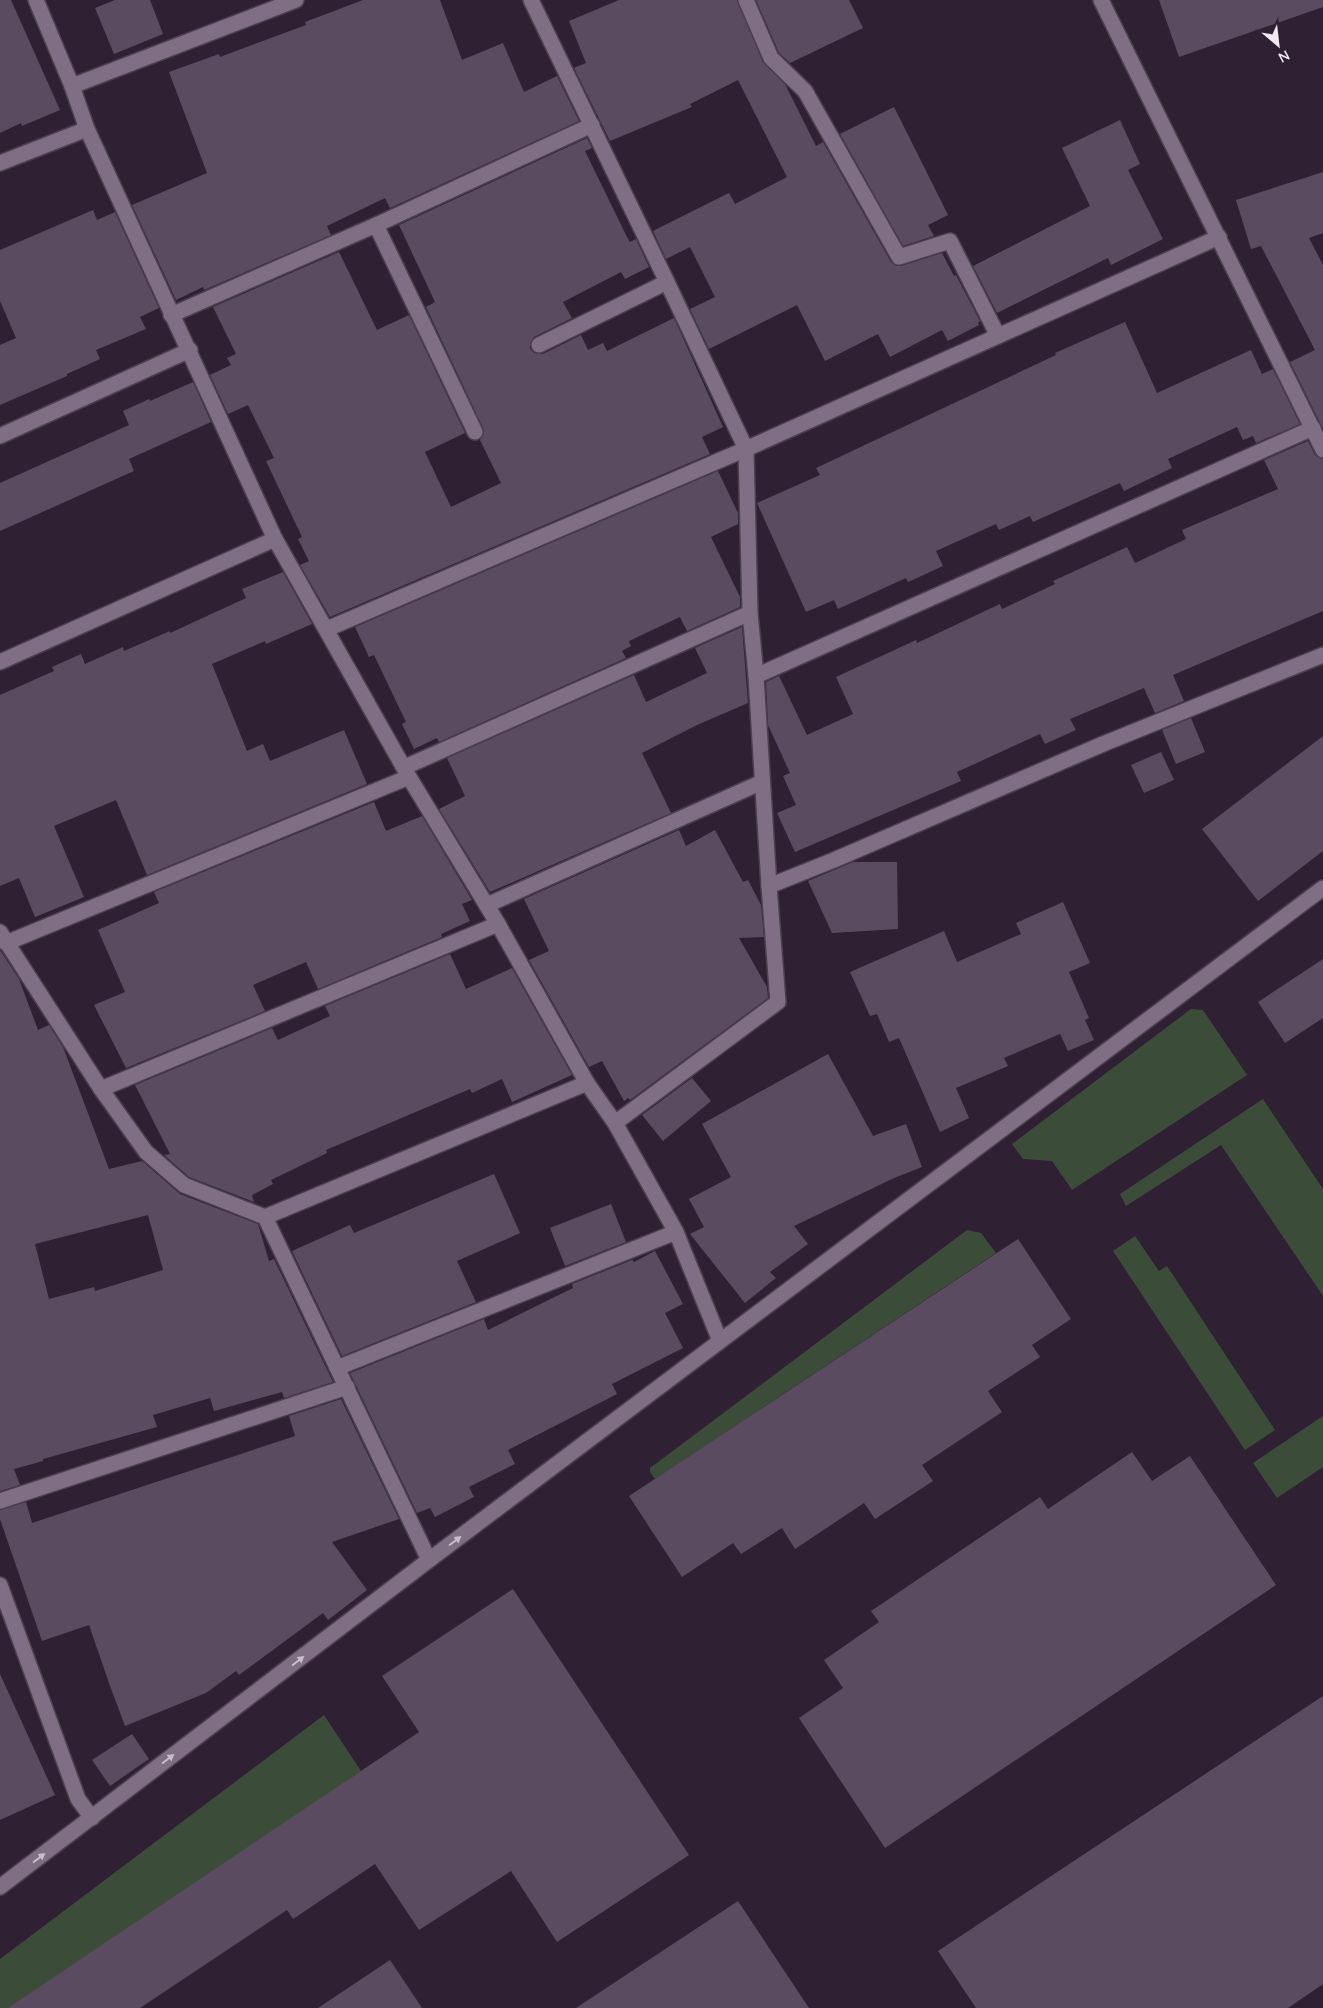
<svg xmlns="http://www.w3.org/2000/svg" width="1323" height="2008" font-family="Quicksand,sans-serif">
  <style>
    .green { fill: #3b4d39 }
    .building { fill: #5b4b60; fill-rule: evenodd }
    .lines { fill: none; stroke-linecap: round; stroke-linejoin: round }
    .lane-casing { stroke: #4c3f4e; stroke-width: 18 }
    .street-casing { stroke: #4c3f4e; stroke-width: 18 }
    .lane { stroke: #7f6e84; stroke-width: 15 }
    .street { stroke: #7f6e84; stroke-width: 15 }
    .oneway { fill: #cabdcd }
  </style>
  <rect width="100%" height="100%" fill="#2f2133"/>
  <g class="green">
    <path d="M1191,1009L1203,1010L1247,1075L1072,1190L1052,1161L1023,1159L1012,1144Z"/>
    <path d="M1263,1099L1323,1189V1296L1221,1145L1126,1206L1120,1194Z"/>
    <path d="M967,1230L981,1233L996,1253L655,1479L650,1472V1468Z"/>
    <path d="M1135,1236L1159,1271L1167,1266L1275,1430L1245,1450L1113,1251Z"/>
    <path d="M1323,1416V1467L1277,1498L1253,1463Z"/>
    <path d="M324,1715L361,1771L296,1816L9,2008H0V1959Z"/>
  </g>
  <g class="building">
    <path d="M0,0H11L60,110L22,126L21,123L0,133Z"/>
    <path d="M115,0H150L163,34L114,54L95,8Z"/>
    <path d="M363,0H440L462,60L503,43L524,92L557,76L579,121L390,208L385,198L327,226L331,235L204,290L203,287L176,300L132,205L207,173L169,72L219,54L220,57L306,25L305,22Z"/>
    <path d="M619,0H737L763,62L785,84L816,146L823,142L891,262L897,266H901L942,253L954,276L956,275L980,321L978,323L979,325L948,341L942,330L890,357L878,334L825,361L797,305L709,349L690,309L715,297L690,247L666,259L653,231L729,193L735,204L787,177L738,80L690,104L692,107L610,141L574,68L586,63L569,21Z"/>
    <path d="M756,0H849L863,28L790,63L779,53Z"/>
    <path d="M1159,0H1323V7L1179,57Z"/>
    <path d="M894,107L948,215L928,225L934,236L903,246L840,134Z"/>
    <path d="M1120,120L1140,164L1128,170L1163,239L1111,265L1108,258L997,313L973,266L1090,206L1062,148Z"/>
    <path d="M587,138L592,148L585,151L627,237L630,242L636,239L649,267L625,279L621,272L563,302L572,318L534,337L530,344V349L534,353L543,354L581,335L588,350L603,343L607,351L674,318L723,427L702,437L710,454L330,617L300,565L309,561L298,539L302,537L266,461L274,458L248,405L228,414L210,375L231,365L227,358L236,354L213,307L339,252L377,330L409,315L465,433L425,452L451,507L501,483L480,440L484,433L483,428L426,307L435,302L399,225Z"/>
    <path d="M1323,172V233L1309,238L1323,265V429L1290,362L1315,350L1261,246L1251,249L1236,200Z"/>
    <path d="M93,210L97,220L115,212L159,308L140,317L146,329L96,350L100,359L67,374V376L0,405V345L16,338L0,301V250Z"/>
    <path d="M1125,322L1157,393L1251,350L1262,374L1273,369L1300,424L1256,443L1253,436L1243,440L1237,427L1168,459L1172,468L1124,491L1120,483L1033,522L1030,516L999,530L996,524L936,551L943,566L908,582L906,578L838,609L834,600L806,612L757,503L820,475L816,468L1056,355L1055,353Z"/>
    <path d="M193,382L211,422L129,459L134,471L0,531V483L129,425L123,411L149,399L150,401Z"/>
    <path d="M1308,441L1315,455L1323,459V611L1173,675L1184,701L1155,713L1144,688L1070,719L1076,730L1045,744L1040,734L957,772L961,781L795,852L777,813L796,805L783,776L790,773L768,725L766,682L779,676L807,735L853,714L836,677L916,640L917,643L1000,604L1002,609L1055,584L1053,581L1127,547L1135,563L1186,539L1182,530L1278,489L1264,460Z"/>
    <path d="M718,471L738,513V524L711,537L740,597V607L687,631L680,617L629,641L631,646L622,651L626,658L439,742L437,738L414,749L402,724L406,722L374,655L369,657L355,627Z"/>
    <path d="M283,572L312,624L266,644L265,641L212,664L247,751L263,744L270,761L344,730L367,784L147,875L116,800L54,826L84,897L35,917L19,878L0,886V695L54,671L52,667L81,654L85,664L123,647L124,651L170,631V633L246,598L242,589Z"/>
    <path d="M742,627L748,703L697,725L642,753L671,813L490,892L439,809L465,796L447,758L634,675L646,702L707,673L695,648Z"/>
    <path d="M1191,718L1205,752L1176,764L1162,730Z"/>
    <path d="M1323,736V851L1258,901L1202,829Z"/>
    <path d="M1161,752L1174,780L1144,793L1131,765Z"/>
    <path d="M374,802L386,831L422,816L472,900L462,904L470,921L441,934L442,937L318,989L306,962L253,985L265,1011L126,1068L94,1005L125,992L98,930L159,903L154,892Z"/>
    <path d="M679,830L686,846L715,830L743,882L748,880L761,905L764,937L739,938L767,987L768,998L630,1100L628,1098L624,1101L602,1061L589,1067L529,960L549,951L524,899Z"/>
    <path d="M853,862H897L898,929L832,933L808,881Z"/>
    <path d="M1063,902L1090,963L1069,972L1089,1018L1085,1020L1094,1040L1068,1051L1060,1034L1004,1058L1008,1066L956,1088L969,1118L940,1132L899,1038L889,1042L877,1014L870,1016L850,972L944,931L957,962L1021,934L1016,923Z"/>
    <path d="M0,950L19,979L38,1030L49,1025L63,1047L109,1169L142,1161L180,1194L258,1224L269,1261L274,1259L333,1382L284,1398L282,1392L214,1411L210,1398L153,1415L157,1427L43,1459V1461L14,1469L20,1485L0,1491ZM148,1215L163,1270L95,1291L94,1287L49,1299L35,1244Z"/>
    <path d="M450,954L466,989L512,968L572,1075L512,1102L502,1079L472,1093L470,1089L326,1150L327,1153L271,1180L273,1184L252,1195L254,1202L189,1177L164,1155L170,1154L135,1085L272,1028L278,1040L330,1016L325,1006Z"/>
    <path d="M1323,959V1018L1285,1043L1258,1002Z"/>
    <path d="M828,1054L873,1136L906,1124L922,1167L894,1178L794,1226L808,1244L770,1272L776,1278L745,1303L690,1234L704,1227L689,1199L731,1177L702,1124Z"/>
    <path d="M692,1078L711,1101L663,1141L642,1115Z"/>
    <path d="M494,1174L520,1233L457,1261L476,1302L342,1356L292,1251L350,1225L354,1233Z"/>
    <path d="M611,1204L626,1242L565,1266L550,1228Z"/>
    <path d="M1018,1239L1071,1319L1032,1345L1040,1357L988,1391L1002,1412L922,1465L933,1481L875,1519L864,1503L795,1549L782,1528L741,1554L733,1543L682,1577L629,1496Z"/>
    <path d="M655,1251L683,1304L665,1313L683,1348L612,1384L617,1394L508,1450L515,1464L469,1487L474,1497L435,1517L430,1508L417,1513L350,1373L484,1319L488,1330L573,1288L572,1284L632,1260L634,1262Z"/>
    <path d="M341,1399L399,1519L332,1542L367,1590L328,1620L323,1613L239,1675L236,1671L206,1693L125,1726L110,1686L89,1625L42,1641L0,1519V1510L26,1502L32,1523L295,1436L289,1416Z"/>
    <path d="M1132,1452L1152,1481L1190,1456L1276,1585L885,1848L799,1718L843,1688L824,1660L879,1622L871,1611L1040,1497L1048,1509Z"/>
    <path d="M513,1589L689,1855L557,1942L511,1871L419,1930L375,1864L293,1919L287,1910L140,2008H8L419,1732L382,1676Z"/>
    <path d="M0,1674L55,1795L0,1820Z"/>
    <path d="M1323,1696V1984L1288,2008H976L938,1951Z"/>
    <path d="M132,1734L149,1759L110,1786L92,1760Z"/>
    <path d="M738,1901L809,2008H576Z"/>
    <path d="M390,1960L422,2008H318Z"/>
  </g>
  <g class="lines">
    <g class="lane-casing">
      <g id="lane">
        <path d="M376,225L475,432"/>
        <path d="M539,345L667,282"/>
      </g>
    </g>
    <g class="street-casing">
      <g id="street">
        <path d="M36,0L72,86L87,129L275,539L409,777L498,924L587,1083L615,1123L676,1232L720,1341"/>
        <path d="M531,0L667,282L746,449L750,613L756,676L769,886L778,1002L615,1123"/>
        <path d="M746,0L771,58L805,91L899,257L950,241L998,336"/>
        <path d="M1101,0L1323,450"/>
        <path d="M72,86L296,0"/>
        <path d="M0,163L87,129"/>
        <path d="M171,315L376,225L592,125"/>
        <path d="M0,436L190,350"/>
        <path d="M327,629L746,449L1219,237"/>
        <path d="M0,662L275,539"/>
        <path d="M756,676L1313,428"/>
        <path d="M405,767L750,613"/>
        <path d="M769,886L834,860L1103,744L1323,655"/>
        <path d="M487,905L762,782"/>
        <path d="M0,932L101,1089L146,1152L184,1185L265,1217L429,1560"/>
        <path d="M6,943L409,777"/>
        <path d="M101,1089L498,924"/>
        <path d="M265,1217L587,1083"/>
        <path d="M337,1368L676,1232"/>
        <path d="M0,1501L347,1387"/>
        <path d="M0,1585L78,1799L92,1818"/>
        <path d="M0,1887L429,1560L1323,888"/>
      </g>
    </g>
    <use href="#lane" class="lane"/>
    <use href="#street" class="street"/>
  </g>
  <defs><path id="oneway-solid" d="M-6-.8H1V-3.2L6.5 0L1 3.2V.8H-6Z" transform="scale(1.25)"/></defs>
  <g class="oneway">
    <use href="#oneway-solid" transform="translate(455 1541) rotate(-37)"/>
    <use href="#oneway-solid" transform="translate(298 1661) rotate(-37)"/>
    <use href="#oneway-solid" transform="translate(168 1759) rotate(-37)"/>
    <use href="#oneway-solid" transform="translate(39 1858) rotate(-37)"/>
  </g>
  <g transform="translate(1278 45) rotate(152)" stroke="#2f2133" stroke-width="4" paint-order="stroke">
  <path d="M0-4L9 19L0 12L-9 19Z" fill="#f2e8f4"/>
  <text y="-8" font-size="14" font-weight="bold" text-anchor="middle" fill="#f2e8f4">N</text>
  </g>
</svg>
